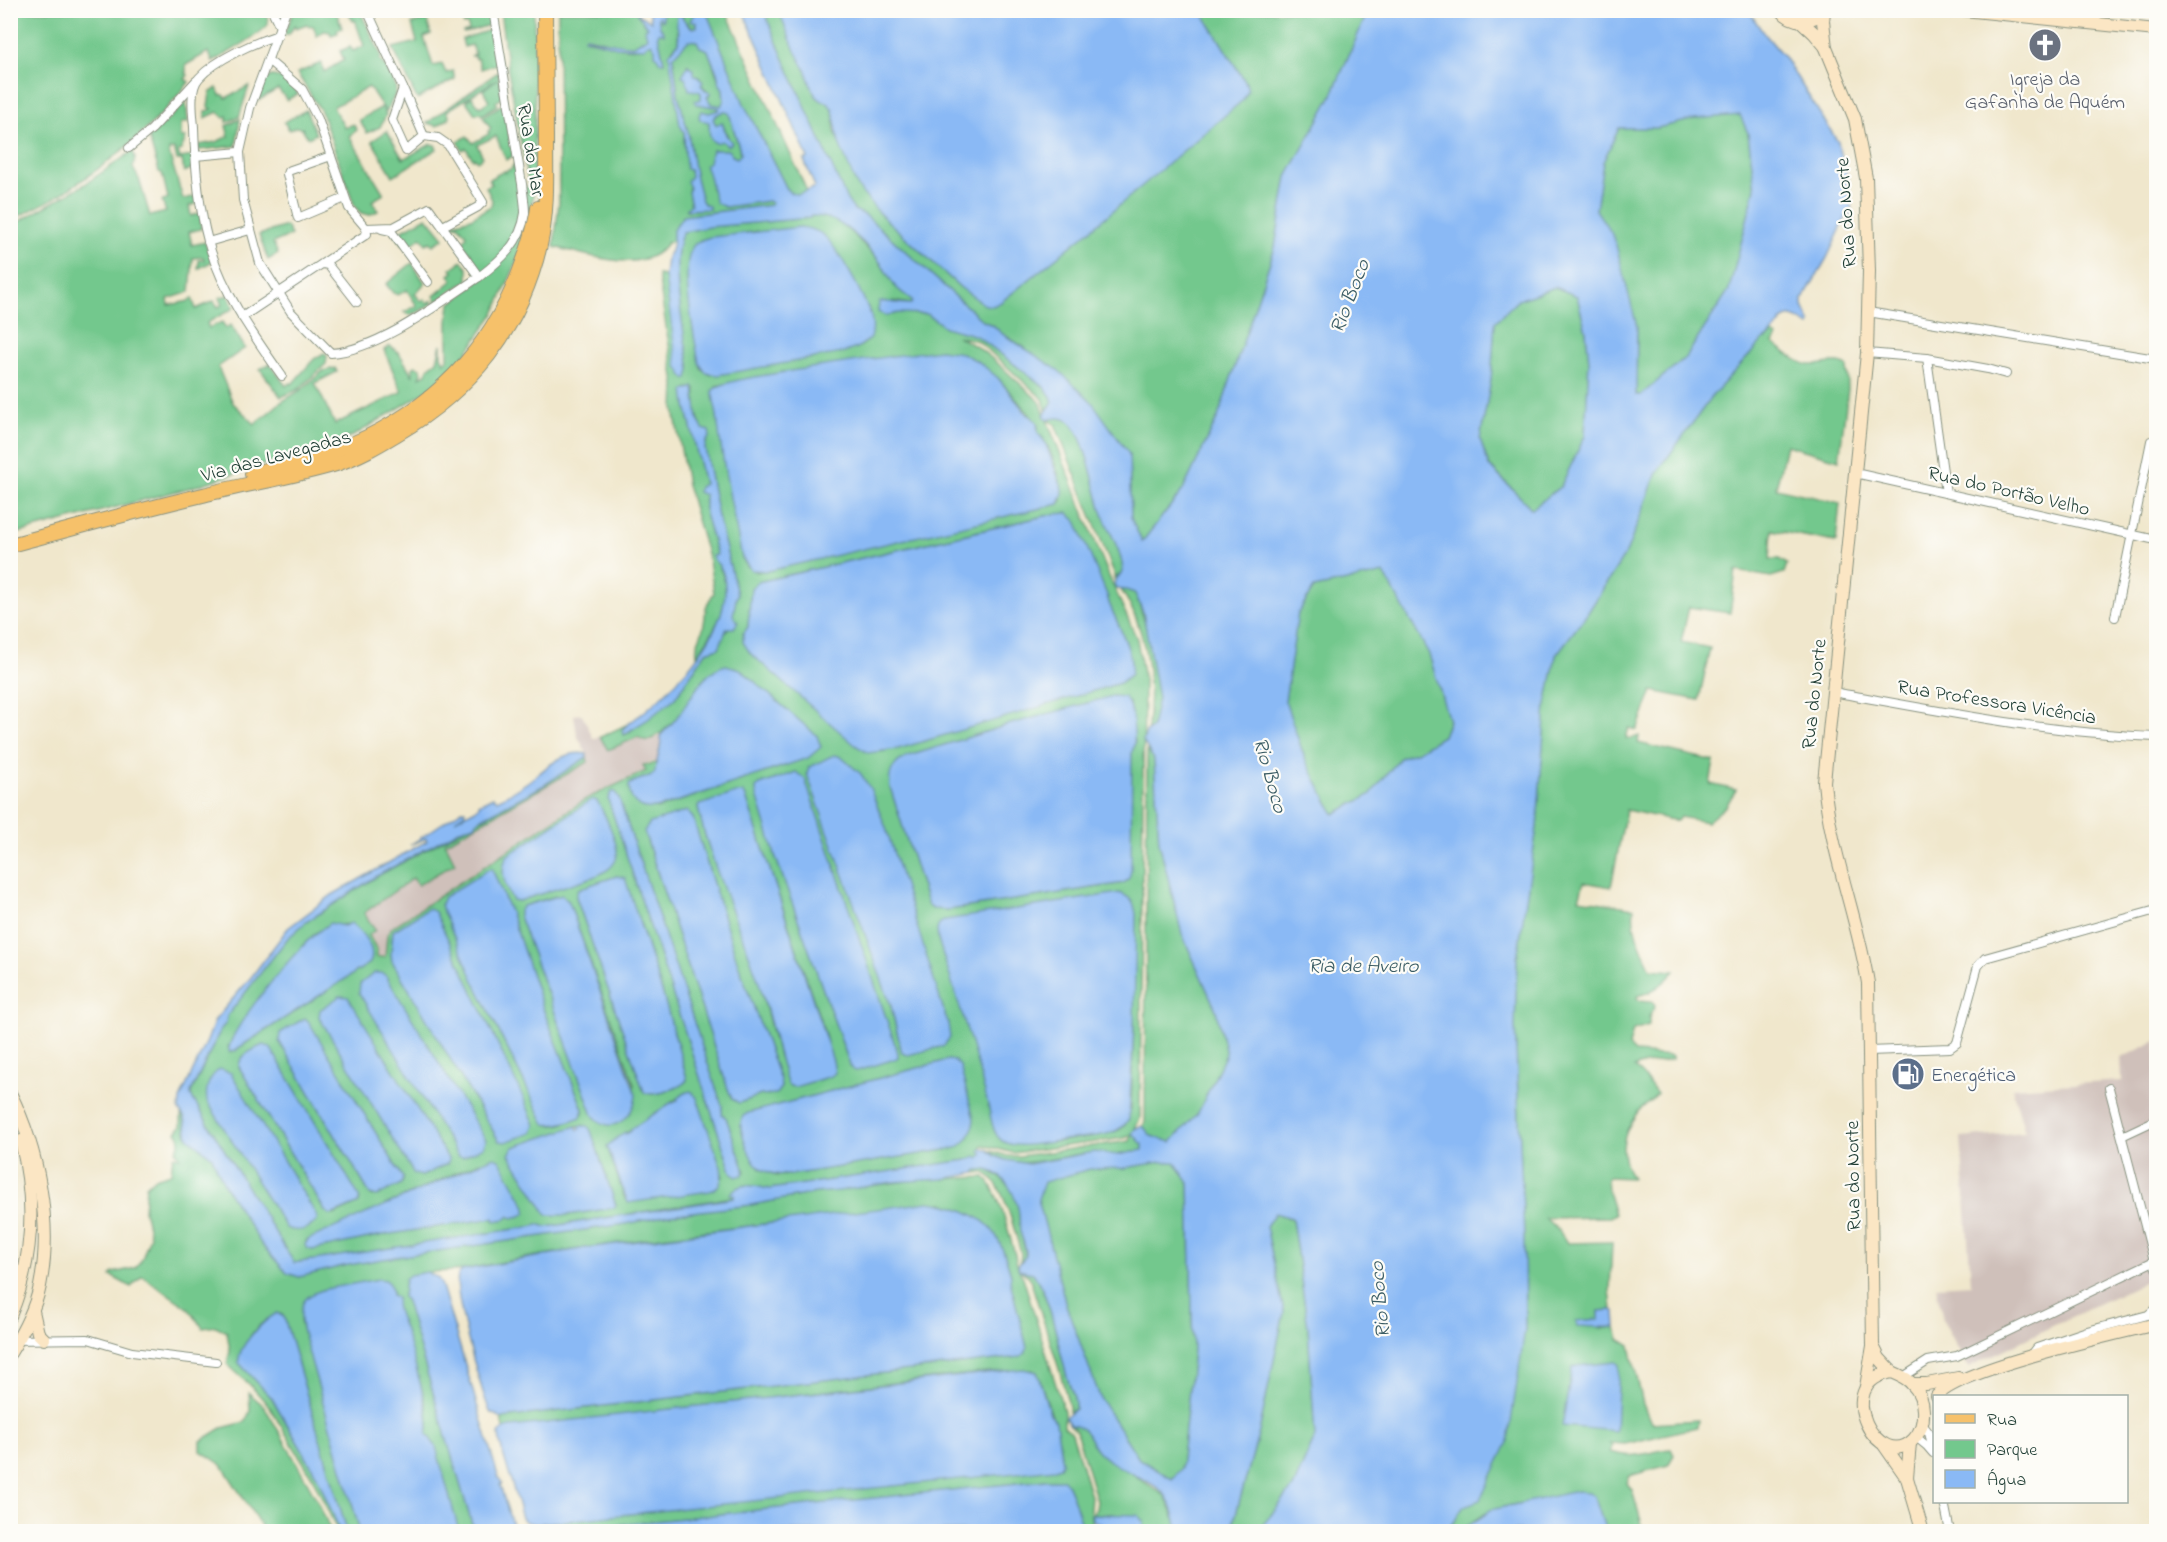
<svg xmlns="http://www.w3.org/2000/svg" width="2167" height="1542" font-family="'Indie Flower',sans-serif">
  <style>
    .industrial { fill: #cfc0ba }
    .green { fill: #73c88d; stroke: #498260; stroke-width: 1.5; fill-rule: evenodd }
    .water { fill: #8ab9f5; stroke: #547b94; stroke-width: 1.5; fill-rule: evenodd }
    .lines { fill: none; stroke-linecap: round; stroke-linejoin: round }
    .street-casing { stroke: #889280; stroke-width: 10 }
    .secondary-casing { stroke: #889280; stroke-width: 14 }
    .primary-casing { stroke: #889280; stroke-width: 16 }
    .street { stroke: #fff; stroke-width: 8 }
    .secondary { stroke: #fbe6c4; stroke-width: 12 }
    .primary { stroke: #f6c16b; stroke-width: 14 }
    .labels { text-anchor: middle; stroke-width: 4.5; stroke-linejoin: round; paint-order: stroke }
    .worship-label { font-size: 20px; fill: #5b616d; stroke: #fdfcf7 }
    .street-label { font-size: 20px; fill: #1f3d34; stroke: #fdfcf7 }
    .service-label { font-size: 20px; fill: #4e5e75; stroke: #fdfcf7; text-anchor: start }
    .water-label { font-size: 21px; font-style: italic; fill: #3a5c64; stroke: #fdfcf7 }
  </style>
  <rect width="100%" height="100%" fill="#fdfcf7"/>
  <filter id="ink" filterUnits="userSpaceOnUse"><feTurbulence type="fractalNoise" baseFrequency=".0167" numOctaves="2"/><feDisplacementMap in="SourceGraphic" scale="12" xChannelSelector="R" yChannelSelector="G"/><feConvolveMatrix kernelMatrix="1 2 1 2 8 2 1 2 1" color-interpolation-filters="sRGB"/></filter>
  <filter id="wash" filterUnits="userSpaceOnUse"><feTurbulence type="fractalNoise" baseFrequency=".008" numOctaves="4" result="noise"/><feDisplacementMap in="SourceGraphic" scale="24" xChannelSelector="R" yChannelSelector="G"/><feGaussianBlur stdDeviation="1.35" result="paint"/><feColorMatrix in="noise" values="0 0 0 0 0 0 0 0 0 0 0 0 0 0 0 0 0 1.4 0 .05"/><feComposite in="paint" operator="in"/></filter>
  <g filter="url(#wash)">
    <rect width="100%" height="100%" fill="#f0e7cc"/>
    <g class="industrial">
      <path d="M582,714L593,738L600,737L608,750L638,737L650,741L661,735V749L656,763L650,762L643,765L646,771L586,799L503,855L385,950V957L375,958L374,941L369,935L363,913L413,878L418,884L454,863L445,843L588,762L587,754L577,735L574,715Z"/>
      <path d="M2156,1041V1276L1968,1367L1943,1320L1936,1286L1971,1284L1961,1138L2025,1132L2012,1088L2122,1081L2121,1058Z"/>
    </g>
    <g class="green">
      <path d="M265,10C266,15 269,20 268,24C267,31 222,56 213,62L208,52L186,65V73L188,75L185,79L189,82C155,126 112,162 64,192C48,203 28,211 11,220L10,11Z"/>
      <path d="M466,10L488,11L490,25L464,33L463,32L469,30L467,24L464,25L462,18H459L460,13H457Z"/>
      <path d="M294,11H336L342,28L337,30L338,33L331,35L330,32L324,31L317,36L313,26L309,27L307,24L296,28L295,25L289,34L284,35Z"/>
      <path d="M348,11H360L381,55L380,60C385,66 399,85 395,94C393,100 389,106 386,112L369,87L333,107L345,128L353,124L357,130L349,136L384,194L372,201L378,211L369,215L361,213L355,207L321,111L297,73L321,63L324,72L344,60L340,51L350,47L353,51L364,46L355,20L353,21Z"/>
      <path d="M500,11H534L535,123L533,198L519,257L494,314L461,361L424,393L353,436L196,486L11,535V226L85,184L133,151L135,158L133,168L139,179L150,216L166,212L162,201L168,198L162,173L159,172L149,138L186,102L188,122L181,123V138H186L181,150L178,151L180,158L193,156L194,168L184,172L182,160H177L174,149L169,150V153L183,199L198,196L196,204L189,206L191,216L201,213V229L189,232L192,245L205,242L213,261L198,269L199,260H204L203,257L193,258L190,292L168,299L169,305L189,301L192,298L196,309L214,301L218,307L222,305L219,298L228,295L234,308L207,323L209,328L222,322L226,328L231,325L245,348L218,367L233,403L255,424L281,402L301,390L323,371L335,368L337,372L315,383L335,424L402,392L384,350L390,346L399,353L413,376L412,368L416,366L420,368L422,372L420,377L426,374L428,368L437,361L441,344V356L444,362L448,359V321L450,304L476,284L480,274L471,253L462,244L467,235L458,225L443,226L471,218L491,206L492,200L486,187L492,184L489,179L504,171L506,174L505,171L511,169L514,164L518,182L523,189L529,186L508,71Z"/>
      <path d="M558,11H636L637,14L648,27L647,37C643,39 637,44 634,45C619,48 604,39 590,38L588,40C603,41 622,51 637,48C641,47 646,45 651,43L664,62L658,35L660,32L658,15L663,19L662,11H693L697,28H694L684,20L681,13C675,23 679,31 678,43L672,49L680,125L684,132V144L691,176L688,192L691,206L687,210L709,209L702,201L695,174L688,132L678,95L673,56L689,40L697,41L700,47L708,50C710,56 720,85 723,89L724,100L721,106L711,104L707,97L711,94C705,88 701,87 700,78L693,74L687,65C682,78 692,85 701,93V100L706,105L719,108V110L709,113L706,120L709,122C710,130 718,140 726,143L729,139L722,123L716,125L713,119L716,115L724,111L729,113L741,155L737,158L732,156L728,150H712L711,188L725,207L768,201L772,203V205L683,216L673,230V241L667,243C645,277 586,254 554,247L559,202Z"/>
      <path d="M706,11H726L807,191C799,194 795,197 788,191L744,104Z"/>
      <path d="M764,11H779C787,31 797,50 806,70C810,79 810,89 816,96C820,100 824,102 828,103L833,110L835,132L881,215L961,288L1001,302L1082,237L1246,95V83L1201,11H1368L1331,97L1287,177L1275,247L1218,417L1183,490L1142,542L1131,518L1129,454L1024,347L1001,333L994,326L983,321L865,215L854,210L847,200L782,55Z"/>
      <path d="M427,20L431,34L424,37L433,66L442,64L446,73L453,71L455,79L417,99L393,48L417,42L412,24Z"/>
      <path d="M490,30L497,64L481,69L478,59H476L474,56H471L475,54L472,45L464,47L462,39Z"/>
      <path d="M498,72L502,98L496,102L497,105L482,115L480,113L475,114L466,101L472,97L480,107L489,101L483,90L497,79L447,111L450,118L437,126L427,123Z"/>
      <path d="M271,76C283,76 292,84 298,94L287,100L278,89L259,100C260,90 262,80 271,76Z"/>
      <path d="M249,86L239,117L227,122V116L224,118L218,112L205,118V112L212,109L208,107L210,93L217,88L220,95H224L226,98Z"/>
      <path d="M503,104L513,156L506,160L496,136L477,145L483,157L477,161L475,158L473,159L466,148L462,150L458,142L467,136L473,143L489,134L488,131L491,129L483,117Z"/>
      <path d="M382,107L386,115L380,127L367,133L359,120Z"/>
      <path d="M306,110L316,134L308,138L302,128L296,127L289,130L284,122Z"/>
      <path d="M1740,114L1748,133L1755,189L1729,290L1686,357L1641,395H1636L1637,327L1596,211L1603,162L1619,128H1657L1695,119Z"/>
      <path d="M240,119L236,146L199,150L198,145L216,142L229,136L226,126Z"/>
      <path d="M387,131L403,159L431,144L435,145L437,149L393,176L372,141Z"/>
      <path d="M822,215L837,220L857,238L879,261L895,286L913,301L911,304L893,301L886,316L898,313L927,314L945,327L977,336L1043,386L1051,396L1053,402L1046,410L1043,399L978,341L957,336L977,347L994,360L1040,402L1047,420C1056,417 1066,416 1073,425C1087,444 1095,491 1103,514C1109,533 1123,551 1123,572L1114,579V573L1055,424L1047,420L1109,576L1137,639L1144,679L1140,1119L1134,1130L1143,1145V1150C1132,1152 1122,1155 1111,1155C1104,1155 1098,1152 1092,1153C1057,1154 1018,1176 988,1150L1008,1156H1019L1130,1141L1132,1134L1125,1138L1013,1153L983,1145L980,1151L983,1153L979,1158L967,1160L770,1189L746,1185L734,1190V1197L547,1227L537,1224L535,1226L294,1263L193,1099L191,1093L221,1029L226,1023L227,1016L287,939L306,922L376,877L544,785L587,757L588,762L583,765L445,843L455,863L418,885L413,878L364,913L375,930L369,935L377,950L376,957H385L387,935L391,928L586,799L646,771L643,765L656,763V772L652,775L632,782L657,809L787,765L817,736L740,669C708,655 692,699 676,719C669,726 663,732 655,737C648,741 645,742 638,737L608,750L600,737L628,724L622,730L625,735L675,698L706,652L719,648L722,638L734,619L732,615L737,594L718,517L705,448L709,431L703,429C696,416 695,404 696,389L688,388L686,405L704,484L705,513L717,556H713C739,591 719,625 697,655C695,642 701,640 703,628C708,609 701,612 714,593L709,561L687,485L674,409L675,384L658,275L665,276L690,370C685,336 668,262 683,232L709,227L810,218L811,216ZM757,231L868,307C873,327 878,337 857,348L711,375L701,369L693,329L687,280L700,240ZM759,377L998,378L1038,424V433C1049,441 1064,485 1062,500L1059,504L757,572L746,566L742,558L714,397L716,386ZM1054,514L1107,595L1109,603C1117,624 1134,651 1131,674L1120,683L881,752L743,634L748,627L751,588L758,582ZM1113,696L1129,702L1135,742L1132,752L1124,883L949,910L933,909L928,906L890,787L906,757L1011,724ZM822,763L934,985L948,1024L902,1053L891,1006L809,767ZM796,772L851,1068L775,855L760,785ZM615,792L619,798L722,1106V1114L726,1118L745,1172L733,1175L731,1171L612,811ZM746,797L826,1037L831,1076L795,1087L790,1086L776,1048L758,978L706,839L698,808L699,805ZM687,811L693,818L737,961L780,1080L781,1087L776,1094L761,1095L739,1103L732,1099L727,1086L647,841L669,818ZM604,813L612,834L538,894L519,901L513,900L509,894L503,871ZM492,869L511,914L545,1014L583,1109V1113C575,1121 556,1128 545,1124L475,983ZM617,876L638,916L664,998L686,1075L687,1080C681,1088 652,1098 644,1092L576,897L578,889ZM556,896L566,898L569,902L634,1084C635,1100 636,1110 622,1120L593,1115L519,916L523,906ZM435,912L535,1125L499,1141L392,961L391,954L393,931ZM348,924L370,963L231,1053L228,1047L241,1023L302,946L317,932L339,925ZM340,996L447,1164L422,1176ZM1134,1023L1131,1108C1129,1116 1128,1124 1121,1129C1112,1136 1020,1148 1010,1143C1005,1141 1000,1136 995,1132L988,1101ZM279,1041L356,1100L403,1178L401,1184L373,1196L370,1194ZM263,1045L360,1200L359,1203L334,1215L325,1211L239,1067C239,1055 253,1050 263,1045ZM948,1060L969,1137L956,1148L790,1175L777,1176L759,1168L748,1113ZM687,1092L697,1098L723,1177L625,1199L607,1146ZM583,1125L591,1131L616,1206L613,1208L567,1215L576,1126ZM480,1162L512,1218L509,1216L505,1219L494,1220V1218L378,1236L312,1250L306,1241Z"/>
      <path d="M427,217L444,238L433,245L430,242L426,244L421,237L410,246L409,241L403,244L395,234Z"/>
      <path d="M286,226L291,235L273,243L278,254L268,260L259,235Z"/>
      <path d="M462,261L468,269V280L437,301L434,296L453,280L449,275L453,272L451,269Z"/>
      <path d="M412,263L425,283L415,294L421,301L424,299L427,303L431,300L433,303L418,312L409,315L404,312L417,306L407,290L398,295L393,293L386,284Z"/>
      <path d="M1555,287L1577,296L1586,331L1589,361L1585,436L1561,486L1532,509L1489,465L1480,440L1491,380L1495,321L1518,300Z"/>
      <path d="M1773,334L1777,337L1773,343C1783,350 1797,363 1810,365C1822,366 1836,359 1847,366L1848,389L1839,460L1786,445L1776,488L1840,503L1836,542L1772,530L1770,559H1779L1787,564L1784,573L1771,577L1736,571L1730,613L1689,607L1681,642L1710,648L1699,700L1652,691L1637,730L1629,728L1626,738L1630,739L1639,736L1638,743L1714,761L1710,784L1736,790L1726,806L1707,822L1680,817L1677,821L1626,810L1611,887L1584,882L1579,899L1634,908C1631,929 1642,950 1651,969L1675,971C1663,984 1654,992 1637,996L1638,1000L1652,1001L1655,1006L1649,1017V1025L1633,1030L1629,1046L1636,1053L1671,1056L1673,1059C1659,1064 1647,1061 1634,1068C1646,1076 1648,1083 1657,1094C1650,1105 1642,1105 1637,1113C1621,1135 1618,1155 1632,1178L1607,1177L1608,1191L1615,1214L1610,1217L1545,1218L1560,1232L1567,1243L1612,1242L1610,1290L1612,1310L1599,1311V1320L1577,1321L1601,1329L1616,1327L1619,1339L1630,1346L1643,1404L1651,1423L1698,1420L1697,1427L1625,1444L1609,1443L1612,1446L1610,1452C1637,1460 1645,1452 1671,1449L1674,1455L1668,1465L1629,1476L1627,1483L1632,1490L1644,1531H1606L1594,1496C1554,1500 1489,1498 1463,1531L1447,1532L1464,1506L1480,1499L1525,1329L1524,1236L1515,1026L1517,959L1537,827L1546,704L1556,655L1587,614L1627,551L1657,472L1712,396L1763,340Z"/>
      <path d="M324,353L327,356L326,364L299,389L281,397L260,369L270,364L286,386L290,383L292,384L314,359Z"/>
      <path d="M1384,573L1429,654L1449,720L1443,736L1418,751L1400,758L1370,795L1334,814L1305,759L1285,701L1298,613L1314,588Z"/>
      <path d="M1121,590H1126L1135,593C1144,616 1160,676 1158,700C1157,709 1154,719 1152,728L1147,731C1149,725 1148,719 1149,713C1152,673 1144,623 1121,590Z"/>
      <path d="M1147,749L1154,760L1159,842L1182,934L1216,1010L1226,1054L1198,1113L1171,1142L1151,1136L1143,1126L1145,1122Z"/>
      <path d="M181,1114C188,1122 183,1129 188,1137L212,1157L226,1188L262,1245L287,1273L299,1277L343,1266L395,1257L626,1224L668,1215L751,1205L816,1193L916,1180L985,1177C1001,1197 1007,1227 1014,1251C1017,1261 1016,1269 1023,1277L1064,1411V1426L1072,1433L1091,1496L1090,1510L1092,1525L1100,1531H1083C1082,1524 1070,1485 1065,1482C1060,1479 1052,1480 1046,1480L560,1531H550L546,1523L1060,1467C1065,1442 1047,1405 1040,1380L1037,1372L1032,1370L987,1372L503,1429L501,1418L1012,1358L1025,1353L1027,1348L1010,1281L1011,1274C996,1227 990,1221 943,1203C782,1222 621,1238 462,1270C444,1273 419,1269 405,1279L403,1297L406,1301L474,1531H459L427,1434C436,1409 395,1316 391,1287L300,1321L360,1531H347L284,1317L281,1314C261,1317 241,1343 239,1363L272,1398L316,1474L340,1531L338,1532L311,1475L269,1406L250,1385L227,1364L230,1351L227,1332L216,1326L203,1328L188,1308L142,1276L131,1287L111,1276L113,1273L135,1268L142,1259L150,1236L144,1210L146,1186L155,1178L171,1173L173,1156L180,1157L176,1151C180,1143 182,1139 176,1132L181,1126Z"/>
      <path d="M1161,1162H1175L1189,1183L1193,1351L1181,1469L1172,1479L1139,1459L1101,1400L1066,1305L1038,1199L1043,1182L1090,1169L1124,1168Z"/>
      <path d="M985,1169C1004,1177 1015,1189 1019,1211C1020,1217 1019,1223 1020,1229C1021,1239 1026,1247 1025,1257L1020,1262L1021,1254C1016,1236 1003,1178 984,1173C981,1172 978,1173 975,1173L977,1170Z"/>
      <path d="M1275,1213L1292,1219L1308,1327L1315,1437L1293,1488L1258,1531L1231,1532L1259,1432L1284,1312L1266,1226Z"/>
      <path d="M1019,1270L1033,1273C1053,1301 1058,1350 1069,1383C1072,1394 1076,1397 1075,1409L1069,1412V1406L1060,1372L1029,1276Z"/>
      <path d="M249,1393L264,1406L284,1440L317,1500L331,1531L267,1532L263,1529L222,1465L201,1451V1441L222,1428L245,1422L250,1411Z"/>
      <path d="M1070,1425L1080,1426L1085,1430L1096,1449L1165,1496L1177,1523L1178,1531H1143V1521L1112,1514H1091L1096,1509L1097,1501L1076,1431Z"/>
    </g>
    <g class="water">
      <path d="M636,11H638L639,15L651,21L649,11H662L663,20L662,21L659,16L658,18L660,27L664,32V34L660,32L658,35L664,62H660L655,54V49L651,43L646,45L645,48L616,47L584,38L585,36C593,40 625,46 634,45C637,44 643,39 647,37L645,29L648,27L637,14Z"/>
      <path d="M693,11H706L744,104L788,191C797,198 806,191 815,187L804,160L808,158L743,11H764L782,55L847,200L854,210L865,215L983,321L994,326L1001,333L1058,370L1092,402L1129,454L1131,518L1142,542L1183,490L1218,417L1275,247L1287,177L1331,97L1368,11H1749L1760,28L1784,57L1838,142L1848,179L1852,215L1848,213L1827,258L1803,299V306L1811,324L1809,326C1777,304 1787,327 1763,340L1712,396L1657,472L1627,551L1587,614L1556,655L1546,704L1537,827L1517,959L1515,1026L1524,1236L1525,1329L1508,1442L1480,1500L1464,1506L1447,1531H1258L1293,1488L1315,1437L1308,1327L1292,1218L1275,1213L1266,1226L1284,1312L1259,1432L1231,1531H1178C1177,1521 1172,1505 1166,1496C1154,1481 1125,1472 1110,1461C1105,1458 1099,1453 1096,1449C1086,1435 1090,1428 1070,1425L1065,1417L1075,1409C1076,1397 1072,1393 1069,1383C1058,1350 1053,1300 1033,1273L1019,1270L1018,1266C1020,1262 1025,1259 1026,1255C1027,1248 1022,1238 1020,1232C1019,1224 1020,1216 1018,1208C1013,1189 1000,1166 977,1170L975,1173L943,1179L893,1182L839,1191L816,1193L751,1205L668,1215L626,1224L395,1257L343,1266L299,1277L287,1273L262,1245L226,1188L212,1157L188,1137L185,1118L179,1110L180,1099L207,1041L215,1020L252,976L288,928L332,895L427,841L426,838L410,845L462,810H465V813L455,820L479,807V804L493,797L497,800C508,795 519,788 529,781C546,769 563,749 587,754V757L544,785L478,820L475,825L463,828L375,877L306,922L287,939L227,1016L226,1023L221,1029L191,1092V1096L294,1263L535,1226L537,1224L547,1227L734,1198V1195L730,1194C741,1180 756,1187 770,1189L967,1160L976,1156L979,1158L983,1154L980,1151L981,1149L988,1150L995,1156L1006,1160L1029,1164L1094,1152L1118,1155L1143,1150V1145L1132,1133L1136,1128L1143,1126L1151,1136L1171,1142L1198,1113L1226,1054L1216,1010L1182,934L1159,842L1154,760L1143,741L1147,731L1152,728L1158,698L1143,612L1135,593L1126,590L1116,589C1111,579 1118,579 1123,572C1123,552 1109,533 1103,514C1095,491 1087,444 1073,425C1066,416 1056,417 1047,420L1044,415L1053,402L1051,396L1043,386L977,336L945,327L927,314L898,313L886,316L878,312L879,302C890,301 900,304 911,304L913,301C907,296 900,292 895,286C889,278 885,269 880,262C864,241 838,214 811,216L810,218L709,227L683,232C668,262 685,336 690,370L688,378L685,379L677,366L665,276L667,257L671,251L673,241V230L683,216L771,205L772,203L768,201L725,207L716,203C711,190 711,177 705,165L709,162L712,150H728L732,156L737,158L741,154L729,113L724,111L716,115L713,119L716,125L722,122L726,135L732,143L728,146L722,141L716,143C707,139 710,130 709,122L700,120L699,116L701,111L709,113L719,110V108L696,104L695,101L701,99V93L698,91L689,90L686,78L682,76L688,65L694,70V74L703,82L701,85L706,91L711,93L707,97L711,104L721,106L724,100L723,89C718,83 719,77 716,70C713,62 710,57 708,50L700,47L697,41L689,40L673,57L678,95L688,132L695,174L702,201L705,205L709,206V209L687,210V208L691,205L688,192L690,188L687,181L691,176L690,170L686,169L684,132L680,125L669,54L678,43L679,32L676,23L678,12L688,25L693,28L697,27V22L690,21L694,14ZM1740,115L1748,133L1755,189L1729,290L1686,357L1641,395H1636L1637,327L1614,237L1596,210L1603,162L1619,128H1657L1695,119ZM1555,287L1577,296L1586,331L1589,361L1585,436L1561,486L1532,509L1489,466L1480,440L1491,380L1495,322L1518,300ZM1384,573L1429,654L1449,721L1443,736L1418,751L1400,758L1370,795L1334,814L1305,759L1285,701L1298,613L1314,588ZM1161,1162H1175L1189,1183L1193,1351L1181,1469L1172,1479L1139,1459L1101,1400L1066,1305L1038,1199L1044,1182L1090,1169L1124,1168Z"/>
      <path d="M779,11H1201L1246,83L1248,90L1243,100L1082,237L1001,302L993,306L985,305L961,288L881,215L863,194L856,184L839,143L833,110L828,103L822,101L816,96L812,89L806,71L795,51Z"/>
      <path d="M800,227C808,228 815,229 822,234C836,244 860,290 867,306C872,316 874,328 871,338L857,348L842,353L718,375L706,373L699,363C695,339 678,263 694,245C698,240 704,239 711,237Z"/>
      <path d="M940,350L962,353L979,362L998,378L1026,413L1037,422L1038,433L1045,442L1061,485L1063,494L1059,504L768,571L751,570L742,558C733,511 722,464 717,416C716,408 712,397 713,390C724,380 769,375 784,372C836,364 888,356 940,350Z"/>
      <path d="M694,387L698,420L703,429L709,431L710,436L706,442L705,448L718,517L737,594L733,615L738,622L734,628H727L719,648L706,652L675,698L647,720L623,735L622,730L628,724C665,698 726,638 725,589C725,583 724,572 720,567C717,562 714,562 712,556L717,555L705,513V495L698,492L699,487L704,484L686,405L684,391Z"/>
      <path d="M1068,513L1076,521L1107,595L1109,603C1117,624 1134,651 1131,674L1120,683L898,749L868,753L855,745L750,653L743,642V634L748,627L751,588L758,582L1054,514Z"/>
      <path d="M726,665L740,669L778,702L817,736L821,747L808,758L664,806C646,812 629,807 629,785C636,778 648,780 655,772C656,759 662,748 661,735C666,729 673,723 677,717C691,700 703,670 726,665Z"/>
      <path d="M1113,696L1124,697C1133,706 1137,741 1132,752L1131,871L1129,878L1124,883L948,910L933,909L928,906L890,787C888,772 893,764 906,757L1011,724Z"/>
      <path d="M835,755L841,757L861,774L870,788L886,828L948,1024L950,1037L944,1046L908,1055L902,1053L891,1006L807,774L809,767C819,764 826,757 835,755Z"/>
      <path d="M796,772L805,779L898,1053V1057L895,1059L857,1071L853,1070L850,1065L775,855L756,792V788L760,785Z"/>
      <path d="M611,792H615L619,798L722,1106V1114L726,1118L744,1168L743,1175L736,1177L731,1171L612,811L608,799Z"/>
      <path d="M736,793H743L746,797L833,1061L835,1073L831,1076L795,1087L790,1086L787,1083C776,1048 769,1012 757,977C738,921 711,866 698,808L699,805Z"/>
      <path d="M591,800H596L599,804C605,815 618,842 617,855C616,867 602,874 593,877L519,901L513,900C504,887 499,868 508,855Z"/>
      <path d="M687,811L693,818L737,961L780,1080L781,1087L776,1094L761,1095L739,1103L732,1099L727,1086L644,831L650,823Z"/>
      <path d="M489,869H492L511,914L545,1014L583,1109L581,1117C571,1121 555,1127 545,1124L475,983L443,912L441,904L444,897Z"/>
      <path d="M617,876L625,878L664,998L686,1075L687,1080C681,1088 652,1098 644,1092L576,897L578,889Z"/>
      <path d="M1119,893C1131,897 1134,902 1136,914L1134,1023L1129,1119C1118,1138 1090,1136 1071,1139C1053,1141 1020,1150 1004,1142C992,1136 991,1116 988,1105C975,1049 955,994 938,939L937,930L939,924L945,920Z"/>
      <path d="M562,895L569,902L636,1095C634,1118 610,1138 593,1115L519,916V911L523,906Z"/>
      <path d="M429,908L435,912L522,1095L535,1125L532,1133L505,1142L499,1141L392,961L391,954L393,931Z"/>
      <path d="M330,923L344,926L351,923C362,932 377,949 370,963L238,1048L236,1051L229,1052C225,1035 287,961 302,947C310,938 320,930 330,923Z"/>
      <path d="M374,973H382L386,976L486,1140L484,1147L463,1157L458,1156L359,993L360,984Z"/>
      <path d="M340,996L348,997L449,1160L447,1164L422,1176L414,1174L319,1017L320,1010Z"/>
      <path d="M305,1018L309,1022L403,1178L401,1184L377,1196L370,1194L279,1041L280,1033Z"/>
      <path d="M263,1045L270,1047L359,1196V1203L331,1215L325,1211L239,1067C239,1055 253,1050 263,1045Z"/>
      <path d="M948,1060L955,1061L960,1066L974,1119C973,1132 968,1142 956,1148L790,1175C761,1176 752,1165 744,1139C741,1130 739,1124 743,1116L748,1113Z"/>
      <path d="M220,1069L231,1073L317,1216V1220C310,1230 297,1233 286,1228L207,1101C205,1088 209,1077 220,1069Z"/>
      <path d="M691,1091L697,1098L721,1167C723,1179 722,1186 710,1191L628,1203L607,1146L625,1132L626,1134L631,1131V1129L672,1102L673,1103L678,1100L677,1098L687,1092Z"/>
      <path d="M576,1126L578,1130L580,1129L579,1126H588L591,1131L616,1206L613,1208L567,1215H547L509,1154L514,1147Z"/>
      <path d="M494,1157L499,1159L526,1207V1213L521,1216L512,1218L509,1216L506,1219L495,1221L494,1218L378,1236L312,1250L306,1248L305,1244L309,1239Z"/>
      <path d="M929,1202C949,1204 980,1213 993,1231C1001,1242 1007,1261 1011,1275L1010,1281L1027,1348L1025,1353L1020,1357L501,1418L490,1412C481,1389 453,1295 458,1275L463,1270L586,1248Z"/>
      <path d="M427,1272L438,1278L442,1286L498,1476L502,1483L500,1485L514,1531H474L406,1301L403,1297L405,1279L410,1275Z"/>
      <path d="M378,1279L386,1280L391,1287L392,1295L397,1298C394,1306 400,1318 404,1328C410,1346 433,1420 427,1434L436,1447L459,1531H360L303,1333C296,1301 304,1293 335,1287C349,1285 363,1282 378,1279Z"/>
      <path d="M1612,1310L1615,1311L1616,1327C1602,1328 1590,1326 1577,1326L1576,1321L1599,1319V1311Z"/>
      <path d="M277,1313L284,1317L347,1531H340L316,1474L272,1398L239,1363C236,1347 264,1320 277,1313Z"/>
      <path d="M1616,1362L1619,1365L1616,1431L1562,1426L1572,1368L1576,1366Z"/>
      <path d="M1023,1369L1037,1372L1050,1414L1056,1422L1062,1463L1060,1467L1055,1469L535,1524L526,1522L522,1518L500,1443L499,1434L503,1429L511,1427Z"/>
      <path d="M1046,1480H1064C1070,1486 1082,1522 1083,1531H560Z"/>
      <path d="M1577,1491L1589,1492L1594,1496L1606,1531H1463C1472,1520 1481,1520 1490,1510Z"/>
      <path d="M1091,1514L1138,1515L1144,1521L1143,1531H1107L1098,1522L1093,1521Z"/>
    </g>
  </g>
  <g filter="url(#ink)">
    <g class="lines">
      <g class="street-casing">
        <g id="street">
          <path d="M272,10L280,27"/>
          <path d="M367,10L403,88"/>
          <path d="M278,35C253,43 216,59 199,78C189,89 193,114 194,127C195,165 198,204 208,241C221,290 253,335 282,376"/>
          <path d="M268,60L302,89L318,119L349,208L366,228L394,227L429,208L479,277C440,303 378,350 331,353L291,312L260,263L243,200L240,152L250,108L286,10"/>
          <path d="M403,88L424,136L406,151L392,120Z"/>
          <path d="M424,136L438,138L448,145L483,202L478,207L443,226"/>
          <path d="M129,148L152,129L196,81"/>
          <path d="M195,156L240,152"/>
          <path d="M331,156L288,171L287,174L298,218L345,198"/>
          <path d="M382,229L391,231L428,282"/>
          <path d="M208,242L250,230"/>
          <path d="M323,264L328,265L357,302"/>
          <path d="M479,277C501,260 521,243 525,213C525,204 523,193 522,184L493,10"/>
          <path d="M1868,312L2156,359"/>
          <path d="M242,317L367,234L366,228"/>
          <path d="M1867,353L1927,358L1946,493"/>
          <path d="M1927,358L1988,369L2006,374"/>
          <path d="M1855,473L2156,540"/>
          <path d="M2115,617L2151,441"/>
          <path d="M1833,692C1940,711 2047,733 2156,737"/>
          <path d="M1869,1051L1950,1048L1957,1043L1978,966L1985,958L2156,910"/>
          <path d="M2109,1088L2156,1268"/>
          <path d="M2122,1136L2156,1120"/>
          <path d="M10,1340L88,1339L132,1352L216,1362"/>
          <path d="M2031,1356L2037,1348L2087,1331L2148,1315L2156,1308"/>
          <path d="M1903,1377L1928,1361L1957,1356L2156,1260"/>
          <path d="M1922,1424L1929,1433L1934,1452"/>
          <path d="M1916,1437L1927,1446L1933,1453"/>
          <path d="M1944,1502L1950,1532"/>
        </g>
      </g>
      <g class="secondary-casing">
        <g id="secondary">
          <path d="M1781,10C1793,25 1812,23 1825,10"/>
          <path d="M1964,10L2156,30"/>
          <path d="M1824,12L1823,21L1826,48L1855,119L1866,178L1869,271L1867,353L1824,782C1830,851 1857,915 1868,983L1873,1346L1866,1387"/>
          <path d="M1801,21L1814,33L1825,46"/>
          <path d="M10,1093C38,1149 53,1224 40,1286C35,1310 23,1332 10,1353"/>
          <path d="M33,1311L38,1333L44,1339"/>
          <path d="M10,1316C34,1259 36,1201 21,1141"/>
          <path d="M1873,1346L1879,1358L1892,1372"/>
          <path d="M1892,1372C1899,1375 1907,1378 1912,1384C1926,1398 1927,1425 1914,1439C1879,1476 1829,1382 1892,1372Z"/>
          <path d="M1912,1384H1927L1958,1378"/>
          <path d="M1937,1396C1958,1369 2116,1334 2156,1324"/>
          <path d="M1884,1445L1907,1478L1923,1532"/>
          <path d="M1907,1478L1910,1443"/>
        </g>
      </g>
      <g class="primary-casing">
        <g id="primary">
          <path d="M252,474C286,464 320,457 352,444C432,409 488,354 519,273C527,252 535,230 538,208"/>
          <path d="M10,545C75,528 139,510 203,495C247,484 292,477 336,464C358,457 377,446 397,434C471,390 520,330 540,245C548,209 546,174 546,137C546,95 545,53 545,10"/>
        </g>
      </g>
      <use href="#street" class="street"/>
      <use href="#secondary" class="secondary"/>
      <use href="#primary" class="primary"/>
    </g>
  </g>
  <defs>
    <g id="church-disc" transform="scale(1.725)"><circle r="9.5" fill="#6b7280" stroke="#fdfcf7"/><path d="M-1.2-6h2.4v3.5h3.3v2.4h-3.3V6h-2.4V-.1h-3.3v-2.4h3.3Z" fill="#fff"/></g>
    <g id="fuel-disc" transform="scale(1.725)"><circle r="9.5" fill="#5c6f8a" stroke="#fdfcf7"/><path d="M-5.5-6h7V0h2V4h1.3V-2.5L3-4.5l.8-.8L6-3V5H2.5V1h-1V6h-7ZM-4.2-4.7v3.2H.2V-4.7Z" fill="#fff"/></g>
  </defs>
  <g fill-rule="evenodd">
    <use href="#church-disc" x="2045" y="45"/>
    <use href="#fuel-disc" x="1908" y="1074"/>
  </g>
  <g class="labels">
    <g class="worship-label">
      <text x="2045" y="85">Igreja da<tspan x="2045" dy="23">Gafanha de Aquém</tspan></text>
    </g>
    <g class="street-label">
      <text transform="translate(532 150) rotate(81)" y="7">Rua do Mar</text>
      <text transform="translate(1845 213) rotate(-94)" y="7">Rua do Norte</text>
      <text transform="translate(276 455) rotate(-15)" y="7">Via das Lavegadas</text>
      <text transform="translate(2009 490) rotate(13)" y="7">Rua do Portão Velho</text>
      <text transform="translate(1813 694) rotate(-84)" y="7">Rua do Norte</text>
      <text transform="translate(1997 701) rotate(9)" y="7">Rua Professora Vicência</text>
      <text transform="translate(1852 1176) rotate(-91)" y="7">Rua do Norte</text>
    </g>
    <g class="service-label">
      <text x="1931" y="1081">Energética</text>
    </g>
    <g class="water-label">
      <text transform="translate(1349 296) rotate(-69)" y="7">Rio Boco</text>
      <text transform="translate(1271 775) rotate(74)" y="7">Rio Boco</text>
      <text x="1363" y="972">Ria de Aveiro</text>
      <text transform="translate(1379 1300) rotate(-95)" y="7">Rio Boco</text>
    </g>
  </g>
  <rect width="2167" height="1542" fill="none" stroke="#fdfcf7" stroke-width="36"/>
  <rect x="1933" y="1395" width="195" height="108" fill="#fdfcf7" stroke="#a4b0a9" stroke-width="1.5"/>
  <rect x="1945" y="1414" width="30" height="9" fill="#f6c16b" stroke="#a4b0a9" stroke-width="1.5"/>
  <text x="1987" y="1425" font-size="18" fill="#1f3d34">Rua</text>
  <rect x="1945" y="1440" width="30" height="18" fill="#73c88d" stroke="#a4b0a9" stroke-width="1.5"/>
  <text x="1987" y="1455" font-size="18" fill="#1f3d34">Parque</text>
  <rect x="1945" y="1470" width="30" height="18" fill="#8ab9f5" stroke="#a4b0a9" stroke-width="1.5"/>
  <text x="1987" y="1485" font-size="18" fill="#1f3d34">Água</text>
</svg>
